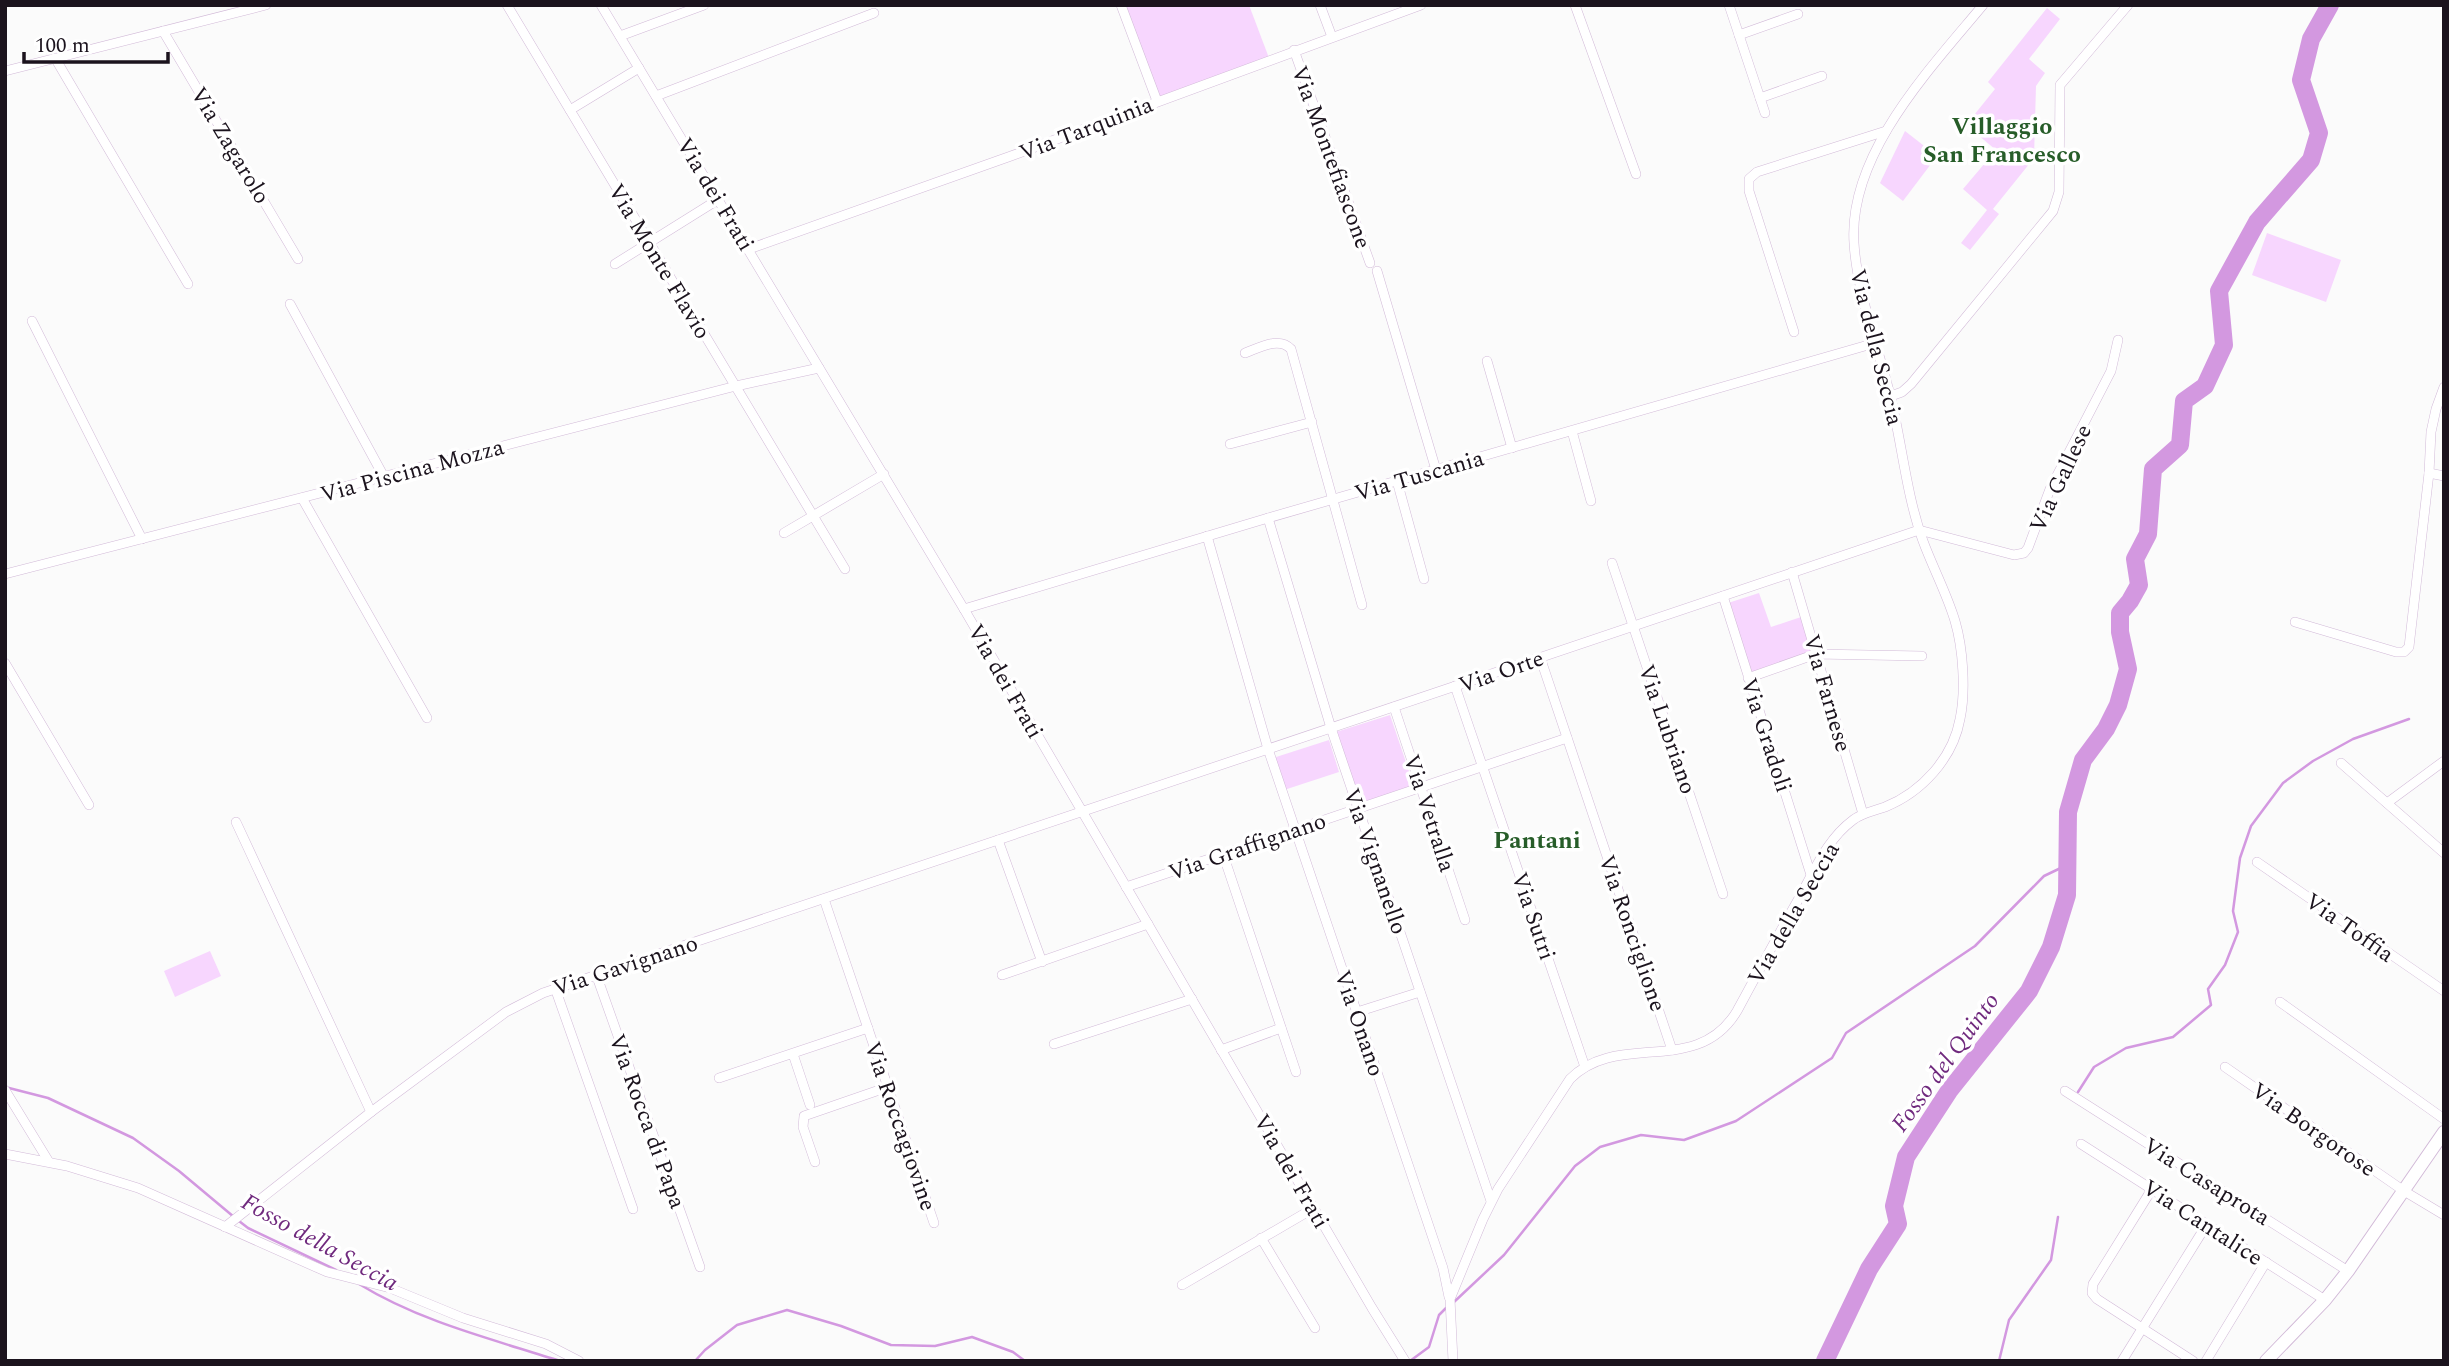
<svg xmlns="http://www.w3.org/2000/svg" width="2449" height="1366" font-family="Spectral,serif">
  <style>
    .green { fill: #f7d6fe }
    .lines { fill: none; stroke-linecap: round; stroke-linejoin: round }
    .stream { stroke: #d398e0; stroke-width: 2.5 }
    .river { stroke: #d398e0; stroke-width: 18 }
    .minor-casing { stroke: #d2bad8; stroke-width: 10 }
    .secondary-casing { stroke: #d2bad8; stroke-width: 14 }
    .minor { stroke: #fff; stroke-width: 9 }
    .secondary { stroke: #fff; stroke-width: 12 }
    .labels { text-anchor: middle; stroke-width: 7; stroke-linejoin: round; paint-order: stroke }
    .street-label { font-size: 23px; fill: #1b131d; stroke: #fff }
    .neighbourhood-label { font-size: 24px; font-weight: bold; fill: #275d29; stroke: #fff }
    .water-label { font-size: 24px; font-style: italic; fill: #702a7e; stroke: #fff }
  </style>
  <rect width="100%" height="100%" fill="#fbfbfb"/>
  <g class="green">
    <path d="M1125,5H1249L1269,58L1160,98Z"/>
    <path d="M2047,8L2060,19L2029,59L2045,73L2036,86L2034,158L1993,209L1999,214L1970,250L1961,243L1987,210L1963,189L1996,150L1966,125L1995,89L1988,82Z"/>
    <path d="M1905,131L1937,156L1903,201L1880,183Z"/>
    <path d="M2267,233L2341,260L2326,302L2252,275Z"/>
    <path d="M1759,593L1771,627L1801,617L1813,654L1752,675L1728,603Z"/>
    <path d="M1390,715L1414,786L1359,804L1336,732Z"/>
    <path d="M1329,740L1339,772L1284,790L1273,758Z"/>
    <path d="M210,951L221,976L175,997L164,971Z"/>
  </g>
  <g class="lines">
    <g class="stream">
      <path d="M9,1088L48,1098L133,1138L179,1171L234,1217"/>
      <path d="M2078,1092L2094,1067L2126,1048L2173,1037L2211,1005L2208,989L2225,965L2238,932L2233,911L2240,858L2251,826L2283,783L2313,761L2353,739L2409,719"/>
      <path d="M239,1221L248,1228L336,1270"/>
      <path d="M359,1284C421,1322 492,1339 560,1361"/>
      <path d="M1454,1302L1504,1255L1575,1166L1600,1147L1641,1135L1684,1140L1736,1121L1832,1058L1846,1033L1975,946L2044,876L2067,865"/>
      <path d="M695,1361L705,1350L737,1325L787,1310L841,1326L891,1345L935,1346L972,1337L1013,1352L1025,1361"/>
      <path d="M1410,1361L1429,1347L1439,1315L1446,1308"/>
      <path d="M1999,1361L2009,1320L2051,1260L2058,1217"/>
    </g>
    <path class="river" d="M1825,1361L1869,1269L1898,1224L1894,1206L1906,1157L1949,1091L2029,991L2051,947L2067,895L2068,812L2083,760L2106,729L2118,705L2128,669L2120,632V613L2130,601L2139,585L2135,559L2148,534L2153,469L2180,445L2184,401L2205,386L2224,345L2219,291L2257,222L2311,160L2319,133L2301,80L2311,39L2330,5"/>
    <g class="minor-casing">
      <g id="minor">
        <path d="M507,5L845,569"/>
        <path d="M601,5L964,609L1372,1308L1405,1361"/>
        <path d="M1121,5L1157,101"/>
        <path d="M1320,5L1332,37"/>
        <path d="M1575,5L1636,174"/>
        <path d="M1729,5L1765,113"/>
        <path d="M163,31L298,259"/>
        <path d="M1739,35L1798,14"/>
        <path d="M620,36L704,5"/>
        <path d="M1294,50L1370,263"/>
        <path d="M55,58L188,284"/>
        <path d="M5,71L266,5"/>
        <path d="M656,96L874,13"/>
        <path d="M1760,98L1822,76"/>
        <path d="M570,110L639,68"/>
        <path d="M749,249L1011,156L1421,5"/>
        <path d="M615,264L719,199"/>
        <path d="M1377,271L1436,470"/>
        <path d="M290,304L384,477"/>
        <path d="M32,321L142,539"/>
        <path d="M1794,332L1749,191V179L1757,172L1886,131"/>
        <path d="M1245,353C1259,348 1279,336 1291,349L1362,605"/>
        <path d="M1487,361L1512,448"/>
        <path d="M1891,396L1902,392L1911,384L2053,211L2059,192L2060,85L2128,5"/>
        <path d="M1572,431L1591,501"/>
        <path d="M1230,444L1312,422"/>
        <path d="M2429,473L2444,476"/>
        <path d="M1397,481L1424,579"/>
        <path d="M302,498L427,718"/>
        <path d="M1268,518L1331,728L1491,1201"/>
        <path d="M784,533L884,474"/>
        <path d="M1207,536L1268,749L1443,1268L1449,1297"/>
        <path d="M1612,563L1723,894"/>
        <path d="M1792,572L1863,814"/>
        <path d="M5,574L736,386L819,368"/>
        <path d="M1723,596L1811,875"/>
        <path d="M964,609L1268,518L1875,343"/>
        <path d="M2295,622L2396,652H2404L2409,647L2429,473L2431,432L2436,409L2444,387"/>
        <path d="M1540,657L1672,1050"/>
        <path d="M5,663L89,805"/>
        <path d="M1748,678L1816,654L1922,656"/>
        <path d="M1455,686L1585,1067"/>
        <path d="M1394,707L1465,920"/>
        <path d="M2341,763L2444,853"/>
        <path d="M2387,803L2444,761"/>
        <path d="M236,822L371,1112"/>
        <path d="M998,840L1042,962"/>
        <path d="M1223,854L1296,1072"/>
        <path d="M2257,862L2444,991"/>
        <path d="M1126,887L1567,738"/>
        <path d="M824,899L934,1223"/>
        <path d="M596,974L700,1267"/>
        <path d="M1002,975L1148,924"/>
        <path d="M555,988L633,1209"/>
        <path d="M2280,1002L2444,1119"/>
        <path d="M1357,1012L1420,992"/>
        <path d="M1054,1044L1192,999"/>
        <path d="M1221,1050L1281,1028"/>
        <path d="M793,1054L810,1105"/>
        <path d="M2225,1067L2404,1191L2444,1215"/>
        <path d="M719,1078L868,1028"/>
        <path d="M5,1090L49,1162"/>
        <path d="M2065,1091L2348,1271"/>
        <path d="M2081,1144L2325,1300"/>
        <path d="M5,1154L67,1166L138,1188L327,1272L390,1288L463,1318L546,1344L579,1361"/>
        <path d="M815,1162L803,1127L804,1116L888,1087"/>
        <path d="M2152,1189L2093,1284L2092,1293L2097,1299L2193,1361"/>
        <path d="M225,1227L371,1112L506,1012L543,993L1919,530L2014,555L2024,553L2028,548L2050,489L2111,371L2118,340"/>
        <path d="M1261,1238L1315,1328"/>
        <path d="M1182,1285L1314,1208"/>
        <path d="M1453,1361L1450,1299L1483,1219L1498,1189L1570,1079C1618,1030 1697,1078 1737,1011C1757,974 1777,937 1798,900C1814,872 1826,840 1853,820C1862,813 1874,811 1885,807C1922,792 1953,758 1960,719C1966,691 1963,648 1955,621C1947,594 1933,568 1923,541C1906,494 1902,443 1890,395C1878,346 1857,293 1854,243C1848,154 1930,69 1983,5"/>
        <path d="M2122,1361L2207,1224"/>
        <path d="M2206,1361L2266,1262"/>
      </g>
    </g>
    <g class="secondary-casing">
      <path id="secondary" d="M2266,1361L2325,1300L2348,1271L2444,1132"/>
    </g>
    <use href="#minor" class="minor"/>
    <use href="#secondary" class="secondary"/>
  </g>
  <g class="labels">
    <g class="street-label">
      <text transform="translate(1086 128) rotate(-21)" y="8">Via Tarquinia</text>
      <text transform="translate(231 145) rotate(59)" y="8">Via Zagarolo</text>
      <text transform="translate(1332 157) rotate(70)" y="8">Via Montefiascone</text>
      <text transform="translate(716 194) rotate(59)" y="8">Via dei Frati</text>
      <text transform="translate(660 261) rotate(59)" y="8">Via Monte Flavio</text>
      <text transform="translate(1877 347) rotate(76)" y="8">Via della Seccia</text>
      <text transform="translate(412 470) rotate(-15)" y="8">Via Piscina Mozza</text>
      <text transform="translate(1419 475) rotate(-16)" y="8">Via Tuscania</text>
      <text transform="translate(2060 478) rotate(-65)" y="8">Via Gallese</text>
      <text transform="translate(1501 671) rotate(-19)" y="8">Via Orte</text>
      <text transform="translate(1006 681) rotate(60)" y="8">Via dei Frati</text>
      <text transform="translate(1828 693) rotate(74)" y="8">Via Farnese</text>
      <text transform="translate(1668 729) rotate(71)" y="8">Via Lubriano</text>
      <text transform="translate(1767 735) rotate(72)" y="8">Via Gradoli</text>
      <text transform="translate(1430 813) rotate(72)" y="8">Via Vetralla</text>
      <text transform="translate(1247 846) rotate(-19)" y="8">Via Graffignano</text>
      <text transform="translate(1376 861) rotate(71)" y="8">Via Vignanello</text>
      <text transform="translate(1793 913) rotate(-60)" y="8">Via della Seccia</text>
      <text transform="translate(1534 916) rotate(71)" y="8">Via Sutri</text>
      <text transform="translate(2350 927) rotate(35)" y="8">Via Toffia</text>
      <text transform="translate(1633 933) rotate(71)" y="8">Via Ronciglione</text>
      <text transform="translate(625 965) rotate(-18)" y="8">Via Gavignano</text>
      <text transform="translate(1360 1023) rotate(71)" y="8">Via Onano</text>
      <text transform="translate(648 1121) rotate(70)" y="8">Via Rocca di Papa</text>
      <text transform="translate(901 1126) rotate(71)" y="8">Via Roccagiovine</text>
      <text transform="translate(2314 1129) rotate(35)" y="8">Via Borgorose</text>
      <text transform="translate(1292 1171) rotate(60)" y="8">Via dei Frati</text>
      <text transform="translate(2207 1181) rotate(32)" y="8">Via Casaprota</text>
      <text transform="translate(2203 1222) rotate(33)" y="8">Via Cantalice</text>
    </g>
    <g class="neighbourhood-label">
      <text x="2002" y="134">Villaggio<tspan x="2002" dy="28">San Francesco</tspan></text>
      <text x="1537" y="848">Pantani</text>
    </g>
    <g class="water-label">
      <text transform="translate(1945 1062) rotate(-54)" y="8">Fosso del Quinto</text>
      <text transform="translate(320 1242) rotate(29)" y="8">Fosso della Seccia</text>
    </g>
  </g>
  <rect width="2449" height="1366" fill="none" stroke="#1b131d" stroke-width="14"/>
  <path d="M24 52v10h144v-10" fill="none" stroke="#1b131d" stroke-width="3.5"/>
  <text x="35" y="52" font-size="21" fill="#1b131d" stroke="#ffffff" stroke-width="5" paint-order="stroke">100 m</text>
</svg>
